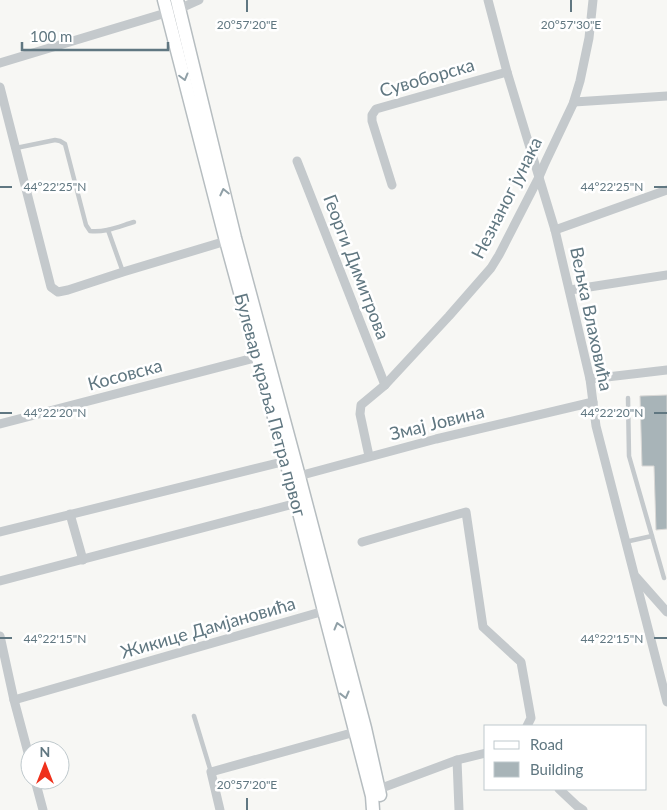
<svg xmlns="http://www.w3.org/2000/svg" width="667" height="810" font-family="Lato,sans-serif">
  <style>
    .building { fill: #a8b4b8; stroke: #d9d8d6 }
    .lines { fill: none; stroke-linecap: round; stroke-linejoin: round }
    .secondary-casing { stroke: #b6bdc0; stroke-width: 15 }
    .service { stroke: #c4c9cc; stroke-width: 4.5 }
    .minor { stroke: #c4c9cc; stroke-width: 9 }
    .secondary { stroke: #fff; stroke-width: 12 }
    .oneway { stroke: #90a0a7 }
    .ticks { fill: none; stroke: #607781; stroke-width: 2 }
    .labels { text-anchor: middle; stroke-width: 5; stroke-linejoin: round; paint-order: stroke }
    .street-label { font-size: 18px; fill: #607781; stroke: #fff }
    .ticks-label { font-size: 12px; text-anchor: middle; fill: #607781; stroke: #fff; stroke-width: 5; stroke-linejoin: round; paint-order: stroke }
  </style>
  <rect width="100%" height="100%" fill="#f7f7f4"/>
  <path class="building" d="M667,395V529L656,530L654,466H642L640,396Z"/>
  <g class="lines">
    <g class="secondary-casing">
      <g id="secondary">
        <path d="M164,0L226,241L286,461L324,611L372,796L373,810"/>
        <path d="M177,0L235,238L296,465L365,728L380,795"/>
      </g>
    </g>
    <g class="service">
      <path d="M16,148L55,140L60,141L65,144L86,225L90,231C105,233 120,226 134,222"/>
      <path d="M108,230L123,272"/>
      <path d="M628,398L629,456L664,578"/>
      <path d="M625,542L652,536"/>
      <path d="M194,716L211,772"/>
    </g>
    <g class="minor">
      <path d="M488,0L507,72L555,230L590,379L596,426L667,702"/>
      <path d="M0,63L179,9L199,0"/>
      <path d="M0,87L51,287L58,292L68,290L123,272L226,241"/>
      <path d="M574,102L667,96"/>
      <path d="M297,161L385,385"/>
      <path d="M392,185L372,121V115L376,109L507,72"/>
      <path d="M555,230L667,190"/>
      <path d="M570,290L667,275"/>
      <path d="M590,379L667,370"/>
      <path d="M0,424L258,357"/>
      <path d="M369,456L360,414L361,405L385,385L449,316L491,268L499,255L539,177L545,163L573,104L580,81L589,38L593,0"/>
      <path d="M295,477L436,439L593,402"/>
      <path d="M70,514L83,560"/>
      <path d="M0,532L286,461"/>
      <path d="M362,542L466,512L483,627L521,662L531,718L527,726"/>
      <path d="M636,577L667,612"/>
      <path d="M0,581L297,503"/>
      <path d="M0,636L14,700L30,760"/>
      <path d="M14,700L324,611"/>
      <path d="M457,760L459,810"/>
      <path d="M35,780L43,810"/>
      <path d="M379,789L457,760L486,753"/>
      <path d="M559,789L577,806L583,810"/>
      <path d="M220,810L211,772L355,732"/>
    </g>
    <use href="#secondary" class="secondary"/>
  </g>
  <defs><path id="oneway-chevron" d="M-2-3.5L2.5 0L-2 3.5" fill="none" stroke-width="1.6" stroke-linecap="round" stroke-linejoin="round" transform="scale(1.25)"/></defs>
  <g class="oneway">
    <use href="#oneway-chevron" transform="translate(184 77) rotate(75)"/>
    <use href="#oneway-chevron" transform="translate(224 192) rotate(-103)"/>
    <use href="#oneway-chevron" transform="translate(338 626) rotate(-105)"/>
    <use href="#oneway-chevron" transform="translate(345 695) rotate(76)"/>
  </g>
  <path class="ticks" d="M247,0V12M571,0V12M0,187H12M654,187H667M0,413H12M654,413H667M0,638H12M654,638H667M247,798V810"/>
  <g class="labels">
    <g class="street-label">
      <text transform="translate(427 78) rotate(-16)" y="6">Сувоборска</text>
      <text transform="translate(507 198) rotate(-63)" y="6">Незнаног јунака</text>
      <text transform="translate(356 267) rotate(69)" y="6">Георги Димитрова</text>
      <text transform="translate(591 319) rotate(78)" y="6">Вељка Влаховића</text>
      <text transform="translate(125 375) rotate(-15)" y="6">Косовска</text>
      <text transform="translate(270 405) rotate(75)" y="6">Булевар краља Петра првог</text>
      <text transform="translate(437 423) rotate(-14)" y="6">Змај Јовина</text>
      <text transform="translate(208 628) rotate(-16)" y="6">Жикице Дамјановића</text>
    </g>
  </g>
  <g class="ticks-label">
    <text x="247" y="29">20°57'20"E</text>
    <text x="571" y="29">20°57'30"E</text>
    <text x="55" y="191">44°22'25"N</text>
    <text x="612" y="191">44°22'25"N</text>
    <text x="55" y="417">44°22'20"N</text>
    <text x="612" y="417">44°22'20"N</text>
    <text x="55" y="643">44°22'15"N</text>
    <text x="612" y="643">44°22'15"N</text>
    <text x="247" y="789">20°57'20"E</text>
  </g>
  <rect x="484" y="725" width="162" height="65" fill="#ffffff" stroke="#bfc9cd"/>
  <rect x="494" y="741" width="25" height="8" fill="#ffffff" stroke="#bfc9cd"/>
  <text x="530" y="750" font-size="15" fill="#607781">Road</text>
  <rect x="494" y="762" width="25" height="15" fill="#a8b4b8" stroke="#bfc9cd"/>
  <text x="530" y="775" font-size="15" fill="#607781">Building</text>
  <g transform="translate(45 765)"><circle r="24" fill="#ffffff" stroke="#bfc9cd"/>
  <path d="M0-4L9 19L0 12L-9 19Z" fill="#ef311c"/>
  <text y="-8" font-size="14" font-weight="bold" text-anchor="middle" fill="#607781">N</text>
  </g>
  <path d="M22 42v8h146v-8" fill="none" stroke="#607781" stroke-width="2.5"/>
  <text x="30" y="42" font-size="15" fill="#607781" stroke="#ffffff" stroke-width="4" paint-order="stroke">100 m</text>
</svg>
